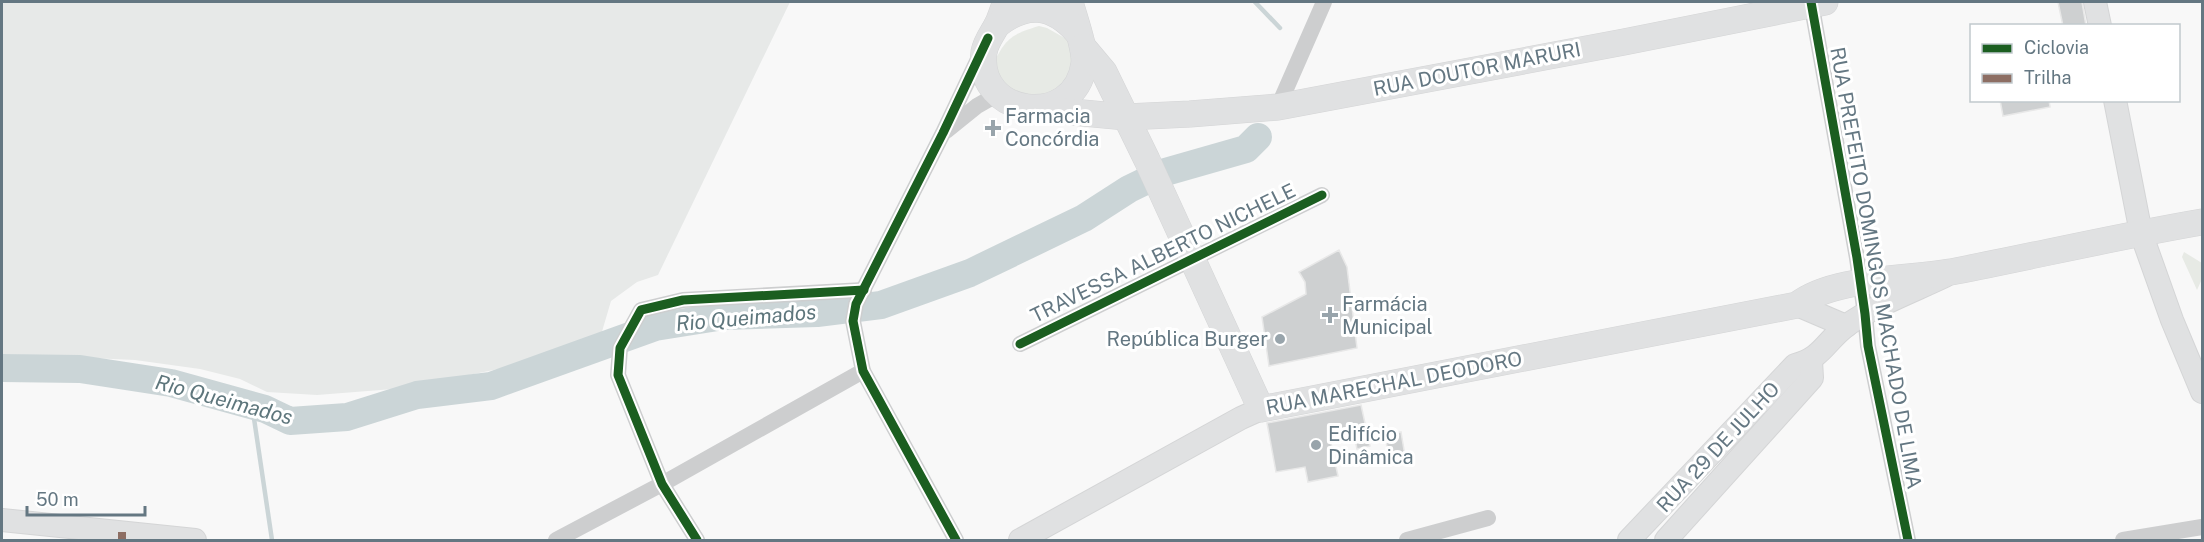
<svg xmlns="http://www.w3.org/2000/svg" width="2204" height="542" font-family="'Public Sans',sans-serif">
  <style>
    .built { fill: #e7e9e8 }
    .green { fill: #e7eae5 }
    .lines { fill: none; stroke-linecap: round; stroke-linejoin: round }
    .stream { stroke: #cbd5d7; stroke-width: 4.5 }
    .river { stroke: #cbd5d7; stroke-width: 28 }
    .building { fill: #ced0d1; stroke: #e8e8e8; stroke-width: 1.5 }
    .secondary-casing { stroke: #d4d5d6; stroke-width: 24 }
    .primary-casing { stroke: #d4d5d6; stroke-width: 27 }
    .street { stroke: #cdcecf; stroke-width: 16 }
    .secondary { stroke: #e0e1e2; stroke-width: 22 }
    .primary { stroke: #e0e1e2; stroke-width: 26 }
    .quiet { stroke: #8d6e63; stroke-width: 8; stroke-dasharray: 15 8; stroke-linecap: butt }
    .cycleway-casing { stroke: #fff; stroke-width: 13 }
    .cycleway { stroke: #1b5e20; stroke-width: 9 }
    .poi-dot { fill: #98a4ab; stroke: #fff; stroke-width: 2 }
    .labels { text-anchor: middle; stroke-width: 6; stroke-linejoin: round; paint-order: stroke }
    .street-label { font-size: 20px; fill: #647782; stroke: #fff }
    .poi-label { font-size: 20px; fill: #647782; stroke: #fff; text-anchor: start }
    .water-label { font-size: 21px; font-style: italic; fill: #5e767c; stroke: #fff }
  </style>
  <rect width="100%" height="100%" fill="#f8f8f8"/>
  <path class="built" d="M2,2H790L658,275L637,282L611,301L601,335L508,367L406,388L317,395L267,392L240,379L200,369L135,360L2,354Z"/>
  <g class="green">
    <path d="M1039,26L1047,28L1070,41L1075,57L1073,78L1046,96H1015L991,69C1004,41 1008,35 1039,26Z"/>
    <path d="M2184,252L2202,263V279L2197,290L2182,257Z"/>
  </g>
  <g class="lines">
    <g class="stream">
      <path d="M1255,2L1280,28"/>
      <path d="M252,405L272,540"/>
    </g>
    <path class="river" d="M2,368L80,369L171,383L265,409L290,421L347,417L417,395L491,386L655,327L724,316L817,313L881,305L970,273L1084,218L1129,189L1162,173L1246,149L1258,137"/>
  </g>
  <g class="building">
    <path d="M2058,2H2082L2086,26H2063Z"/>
    <path d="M2000,100H2049L2050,107L2003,116Z"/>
    <path d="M1339,250L1347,267L1357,348L1269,366L1262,317L1306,294L1305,282L1299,272Z"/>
    <path d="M1361,405L1370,446L1357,449L1353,429L1329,434L1338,476L1308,482L1305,467L1276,472L1267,423Z"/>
    <path d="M1401,432L1405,456L1389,459L1385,435Z"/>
  </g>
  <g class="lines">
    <g class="secondary-casing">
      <g id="secondary">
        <path d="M2095,2L2100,26"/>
        <path d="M2115,100L2141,233L2172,320L2202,392"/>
        <path d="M1797,305L1846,326"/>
        <path d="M2,520L195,540"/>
        <path d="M1020,540L1241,418L1261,409"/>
        <path d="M1629,540L1795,365C1822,358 1825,342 1846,326C1871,307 1916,290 1945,276"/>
        <path d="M1666,540L1812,378L1811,361"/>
      </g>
    </g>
    <g class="primary-casing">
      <g id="primary">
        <path d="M1006,2C1003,9 1001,16 998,23C993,33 986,41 984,52C975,117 1075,130 1084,64C1086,50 1074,17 1070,2"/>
        <path d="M997,25C1026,2 1052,4 1077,32"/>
        <path d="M1083,47L1104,72L1147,160L1261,409L1797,305C1834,276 1910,280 1956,271C2038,255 2120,236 2202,222"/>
        <path d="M1040,109L1126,117L1190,114L1278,107L1624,42L1825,2"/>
      </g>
    </g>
    <g class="street">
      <path d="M1811,2L1857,258L1865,314L1868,346L1908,540"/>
      <path d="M1278,107L1324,2"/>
      <path d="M946,131L977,106L998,94"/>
      <path d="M1020,344L1322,195"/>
      <path d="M556,540L662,484L863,371"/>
      <path d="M697,540L662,484L618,375L620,348L641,310L683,300L864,290"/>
      <path d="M956,540L863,371L853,321L856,304L943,133L982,51"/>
      <path d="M1407,540L1488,518"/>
      <path d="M2123,540L2202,527"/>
    </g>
    <use href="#secondary" class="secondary"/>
    <use href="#primary" class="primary"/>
    <path class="quiet" d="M122,532V540"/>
    <g class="cycleway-casing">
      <g id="cycleway">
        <path d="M1811,2L1857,258L1865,314L1868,346L1908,540"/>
        <path d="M1020,344L1322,195"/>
        <path d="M697,540L662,484L618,375L620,348L641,310L683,300L864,290"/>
        <path d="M956,540L863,371L853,321L856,304L943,133L988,38"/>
      </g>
    </g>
    <use href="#cycleway" class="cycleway"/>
  </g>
  <g class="poi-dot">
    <path d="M990 119h6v6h6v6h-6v6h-6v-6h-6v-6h6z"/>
    <path d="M1327 306h6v6h6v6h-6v6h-6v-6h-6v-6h6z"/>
    <circle cx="1280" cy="339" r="6"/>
    <circle cx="1316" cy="445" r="6"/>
  </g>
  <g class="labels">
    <g class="street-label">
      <text transform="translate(1477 69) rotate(-11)" y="7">RUA DOUTOR MARURI</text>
      <text transform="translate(1163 253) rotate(-26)" y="7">TRAVESSA ALBERTO NICHELE</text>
      <text transform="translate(1876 268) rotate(80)" y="7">RUA PREFEITO DOMINGOS MACHADO DE LIMA</text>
      <text transform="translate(1394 383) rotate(-11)" y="7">RUA MARECHAL DEODORO</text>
      <text transform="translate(1718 447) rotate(-47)" y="7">RUA 29 DE JULHO</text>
    </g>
    <g class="poi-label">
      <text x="1005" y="123">Farmacia<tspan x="1005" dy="23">Concórdia</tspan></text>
      <text x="1342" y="311">Farmácia<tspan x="1342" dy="23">Municipal</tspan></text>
      <text x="1268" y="346" text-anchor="end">República Burger</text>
      <text x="1328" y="441">Edifício<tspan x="1328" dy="23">Dinâmica</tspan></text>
    </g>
    <g class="water-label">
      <text transform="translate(746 318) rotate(-5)" y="7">Rio Queimados</text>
      <text transform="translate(224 400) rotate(15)" y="7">Rio Queimados</text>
    </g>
  </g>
  <rect width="2204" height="542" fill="none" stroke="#647782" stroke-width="6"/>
  <rect x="1970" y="24" width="210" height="78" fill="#ffffff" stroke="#c1c9cd" stroke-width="1.5"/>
  <rect x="1982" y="44" width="30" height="9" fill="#1b5e20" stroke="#c1c9cd" stroke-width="1.5"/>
  <text x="2024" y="54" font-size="18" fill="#647782">Ciclovia</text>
  <rect x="1982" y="74" width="30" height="9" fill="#8d6e63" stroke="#c1c9cd" stroke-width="1.5"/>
  <text x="2024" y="84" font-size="18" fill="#647782">Trilha</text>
  <path d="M27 506v9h118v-9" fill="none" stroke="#647782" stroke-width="3"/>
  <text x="36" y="506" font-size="18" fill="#647782" stroke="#ffffff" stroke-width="4.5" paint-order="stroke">50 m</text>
</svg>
